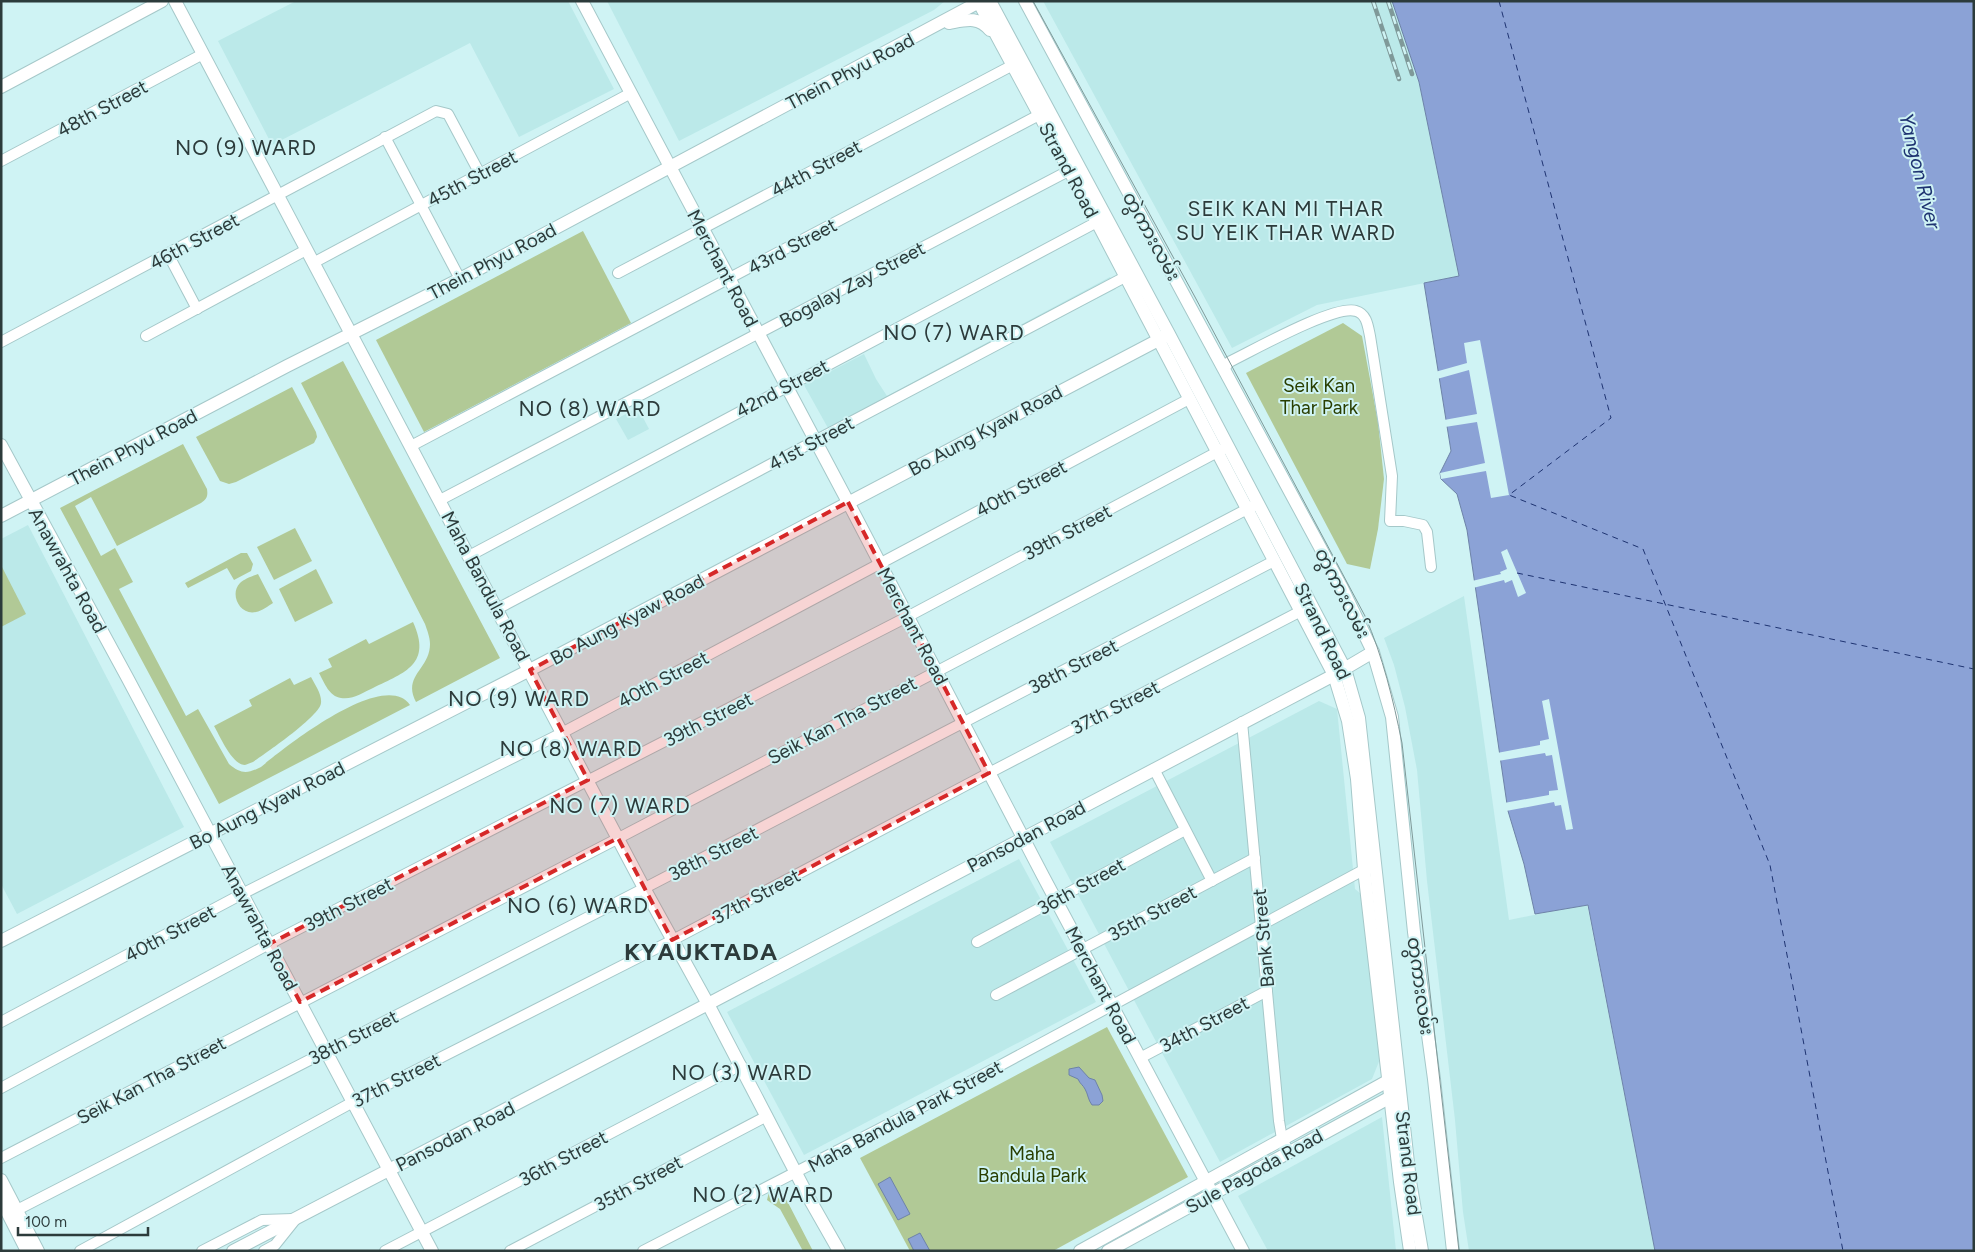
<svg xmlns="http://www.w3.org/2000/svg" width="1975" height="1252" font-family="Figtree,'Noto Sans Myanmar',sans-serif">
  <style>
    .built { fill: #bbe9e9 }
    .green { fill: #b1c996 }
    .water { fill: #8ba2d6; stroke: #6e83a8 }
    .pier { fill: #cff3f4 }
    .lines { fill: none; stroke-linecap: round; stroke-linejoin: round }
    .ferry { stroke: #1e3371; stroke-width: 1; stroke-dasharray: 6 5; stroke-linecap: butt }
    .minor-casing { stroke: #a5c8c9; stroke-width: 12 }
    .major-casing { stroke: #a5c8c9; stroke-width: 14 }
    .minor { stroke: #fff; stroke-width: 10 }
    .major { stroke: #fff; stroke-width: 12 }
    .tram { stroke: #7f9999; stroke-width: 1 }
    .rail-casing { stroke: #7f9999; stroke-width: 4.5 }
    .rail { stroke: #cff3f4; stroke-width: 2.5; stroke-dasharray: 8; stroke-linecap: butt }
    .marked { fill: #d62828; fill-opacity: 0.2; stroke: #d62828; stroke-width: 4; stroke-dasharray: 10 6; stroke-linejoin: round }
    .labels { text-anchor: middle; stroke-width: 4; stroke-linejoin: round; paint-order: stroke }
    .street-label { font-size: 19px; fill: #2c3b3b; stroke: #cff3f4 }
    .park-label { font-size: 19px; fill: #293e00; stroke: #cff3f4 }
    .water-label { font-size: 20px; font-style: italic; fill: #1e3371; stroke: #cff3f4 }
    .quarter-label { font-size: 21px; letter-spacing: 1px; fill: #2c3b3b; stroke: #cff3f4 }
    .district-label { font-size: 24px; font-weight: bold; letter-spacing: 1px; fill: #2c3b3b; stroke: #cff3f4 }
  </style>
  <rect width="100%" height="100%" fill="#cff3f4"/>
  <g class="built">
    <path d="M296,1H568L614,89L519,137L470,43L272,145L218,41Z"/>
    <path d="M607,1H945L934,10L679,141Z"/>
    <path d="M1043,1H1392L1419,82L1459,276L1317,305L1232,348Z"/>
    <path d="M1110,277L1116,289L1003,346L833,437L804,385L864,354L876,379L887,396Z"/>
    <path d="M638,408L649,429L628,440L616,419Z"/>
    <path d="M28,525L184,827L17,914L1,884V539Z"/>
    <path d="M1464,596L1509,920L1587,904L1655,1251H1469L1463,1212L1455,1120L1427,881L1417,770L1405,707L1394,665L1384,638Z"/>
    <path d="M1319,701L1337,709L1355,889L1361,894L1380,1059L1372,1079L1220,1162L1050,842Z"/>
    <path d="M1019,859L1096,1002L804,1155L727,1012Z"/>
    <path d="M1382,1117L1396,1251H1268L1238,1196Z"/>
  </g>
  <g class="green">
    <path d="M583,231L631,323L424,432L376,340Z"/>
    <path d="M1343,323L1362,336L1378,422L1384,479L1378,529L1370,569L1347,564L1246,373Z"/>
    <path d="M343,361L500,658L416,702C402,676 430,669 430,644C430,637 427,630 425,624L301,383Z"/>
    <path d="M292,387L316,432L317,437L314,443L236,482L229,484L220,481L196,437Z"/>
    <path d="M183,444L207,489C208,496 207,499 201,503L117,546L91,497L75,506L101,556L115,548L133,582L119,589L186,716L198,709L229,764C241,774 247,774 261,767C284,748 384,668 410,705L219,804L60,508Z"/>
    <path d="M295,528L312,561L274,580L257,547Z"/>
    <path d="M241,553H247L253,564L251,571L234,580L227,568L188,588L185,583Z"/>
    <path d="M1,565L26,614L1,627Z"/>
    <path d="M316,569L333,603L295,622L279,589Z"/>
    <path d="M258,574L273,603C268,606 262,611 256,612C240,616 229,594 240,583C244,579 252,576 258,574Z"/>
    <path d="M413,622C432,664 406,672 373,688C364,692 353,700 341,698C329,696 325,684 319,673L332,667L328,659L366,639L369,644Z"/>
    <path d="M311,677C315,685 322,694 321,703C320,716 266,753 253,762C252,762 246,765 245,765C232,765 220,736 214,726L252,706L249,700L290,678L294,685Z"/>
    <path d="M1107,1027L1188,1177L1053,1251H910L860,1158Z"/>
    <path d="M782,1191L813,1251H803L780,1209L767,1200L769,1192Z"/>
  </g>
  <g class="water">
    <path d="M1392,1H1974V1251H1655L1588,905L1535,914L1524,864L1508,811L1467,530L1457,494L1441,479L1440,473L1451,451L1424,283L1459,276L1419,82Z"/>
    <path d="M1079,1067L1089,1078L1095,1080L1102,1095L1103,1101L1099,1105H1092C1088,1100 1088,1094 1085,1089C1083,1085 1080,1084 1078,1079L1069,1075V1069Z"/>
    <path d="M890,1177L910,1214L898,1220L878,1184Z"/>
    <path d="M920,1233L930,1251H914L908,1239Z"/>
  </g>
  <g class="pier">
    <path d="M1480,340L1509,495L1491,498L1486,471L1441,479L1440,473L1485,463L1477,422L1445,427L1444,420L1477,414L1469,370L1437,379L1435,372L1467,363L1464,343Z"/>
    <path d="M1507,549L1526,593L1518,597L1512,580L1505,583L1504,580L1473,588L1472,581L1501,574L1500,572L1507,569L1501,552Z"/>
    <path d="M1549,699L1573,829L1566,830L1561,805L1555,806L1554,802L1506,811L1504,803L1549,795V791L1558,790L1552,755L1546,756L1545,753L1498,761L1497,753L1540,745V741L1549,739L1542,701Z"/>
  </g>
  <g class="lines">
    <g class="ferry">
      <path d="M1499,1L1611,418L1509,495L1643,549L1770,865L1843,1251"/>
      <path d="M1517,573L1974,669"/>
    </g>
    <g class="minor-casing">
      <g id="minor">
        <path d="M385,137L460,279"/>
        <path d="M1,161L203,54"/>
        <path d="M168,254L197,309"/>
        <path d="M313,263L631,93"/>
        <path d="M618,273L1013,65"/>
        <path d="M146,336L306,250"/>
        <path d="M1,342L436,111L448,114L480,174"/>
        <path d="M1224,369L1229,362C1252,351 1335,304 1356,311C1367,314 1368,327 1370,336L1392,476L1390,521H1404L1423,525L1427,532L1431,567"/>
        <path d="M411,446L1039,115"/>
        <path d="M440,500L1074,168"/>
        <path d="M469,556L1097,222"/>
        <path d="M497,609L1125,277"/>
        <path d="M1242,722L1279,1121L1282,1139L1289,1152"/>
        <path d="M1154,769L1212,881"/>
        <path d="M977,942L1185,830"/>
        <path d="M996,995L1255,858"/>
        <path d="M1,1022L242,894L558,735L1189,399"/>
        <path d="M1140,1058L1267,991"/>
        <path d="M1,1088L269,944L907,617L1223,449"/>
        <path d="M1,1158L613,841L1253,506"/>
        <path d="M17,1210L639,891L1274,561"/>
        <path d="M80,1251L353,1102L667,943L989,773L1301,611"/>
        <path d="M202,1251L262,1220L293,1219"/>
        <path d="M264,1251L275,1245L295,1220"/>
        <path d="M385,1251L741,1065"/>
        <path d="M510,1251L767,1116"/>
        <path d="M643,1251L949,1093L1369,867"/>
      </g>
    </g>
    <g class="major-casing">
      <g id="major">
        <path d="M175,1L644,888L708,1004L810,1200L839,1251"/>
        <path d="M582,1L848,502L1043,876L1243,1251"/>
        <path d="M978,1L1097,222L1334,675L1348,721L1357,779L1364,869L1400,1182L1410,1251"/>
        <path d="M990,1L1169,334L1345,669L1359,718L1410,1181L1422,1251"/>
        <path d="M1025,1L1342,588L1373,652L1392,717L1414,932L1434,1079L1453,1251"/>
        <path d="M949,23C966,20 978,16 990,30"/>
        <path d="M1,87L162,1"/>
        <path d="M1,445L128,679L432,1251"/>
        <path d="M1,516L287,366L460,279L981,1"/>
        <path d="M1,941L524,673L1166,336"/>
        <path d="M1,1180L38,1251"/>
        <path d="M1,1200L27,1251"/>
        <path d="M233,1251L708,1004L1334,675L1373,652"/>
        <path d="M1080,1251L1395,1077"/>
        <path d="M1108,1251L1398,1093"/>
      </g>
    </g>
    <use href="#minor" class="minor"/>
    <use href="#major" class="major"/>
    <path class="tram" d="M1033,1L1195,297L1365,616C1383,657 1393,699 1402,743L1459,1251"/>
    <g class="rail-casing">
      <g id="rail">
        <path d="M1373,1L1399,79"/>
        <path d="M1388,1L1412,74"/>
      </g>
    </g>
    <use href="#rail" class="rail"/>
  </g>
  <path class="marked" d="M848,502L989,773L672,940L618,838L300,1002L269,944L588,780L530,670Z"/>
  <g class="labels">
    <g class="street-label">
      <text transform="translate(850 71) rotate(-28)" y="7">Thein Phyu Road</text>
      <text transform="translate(102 108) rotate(-28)" y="7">48th Street</text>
      <text transform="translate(816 168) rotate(-28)" y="7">44th Street</text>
      <text transform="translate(1069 170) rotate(62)" y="7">Strand Road</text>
      <text transform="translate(472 178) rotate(-28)" y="7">45th Street</text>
      <text transform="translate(1152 236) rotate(61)" y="7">တွဲကားလမ်း</text>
      <text transform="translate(194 241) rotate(-28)" y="7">46th Street</text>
      <text transform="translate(792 246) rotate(-28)" y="7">43rd Street</text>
      <text transform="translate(492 261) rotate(-28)" y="7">Thein Phyu Road</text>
      <text transform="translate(723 268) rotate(62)" y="7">Merchant Road</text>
      <text transform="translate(852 284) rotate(-28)" y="7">Bogalay Zay Street</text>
      <text transform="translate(782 388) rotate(-28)" y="7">42nd Street</text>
      <text transform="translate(985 430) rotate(-28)" y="7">Bo Aung Kyaw Road</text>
      <text transform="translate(811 443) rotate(-28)" y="7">41st Street</text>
      <text transform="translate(133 447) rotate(-28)" y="7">Thein Phyu Road</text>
      <text transform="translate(1021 488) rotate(-28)" y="7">40th Street</text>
      <text transform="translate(1067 532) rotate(-28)" y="7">39th Street</text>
      <text transform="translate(68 570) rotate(61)" y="7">Anawrahta Road</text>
      <text transform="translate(486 586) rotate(62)" y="7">Maha Bandula Road</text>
      <text transform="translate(1343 593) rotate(63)" y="7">တွဲကားလမ်း</text>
      <text transform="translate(627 619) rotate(-28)" y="7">Bo Aung Kyaw Road</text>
      <text transform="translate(913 626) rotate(62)" y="7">Merchant Road</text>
      <text transform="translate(1323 631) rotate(64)" y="7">Strand Road</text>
      <text transform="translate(1073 666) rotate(-27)" y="7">38th Street</text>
      <text transform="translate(663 679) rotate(-28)" y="7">40th Street</text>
      <text transform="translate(1115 707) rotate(-27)" y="7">37th Street</text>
      <text transform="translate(708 719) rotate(-27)" y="7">39th Street</text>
      <text transform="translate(842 720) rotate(-28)" y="7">Seik Kan Tha Street</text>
      <text transform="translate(267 805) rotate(-27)" y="7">Bo Aung Kyaw Road</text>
      <text transform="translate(1026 836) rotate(-28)" y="7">Pansodan Road</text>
      <text transform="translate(713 853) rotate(-27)" y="7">38th Street</text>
      <text transform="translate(1081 886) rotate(-29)" y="7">36th Street</text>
      <text transform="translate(756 896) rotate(-28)" y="7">37th Street</text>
      <text transform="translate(348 904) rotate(-27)" y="7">39th Street</text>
      <text transform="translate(1152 913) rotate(-28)" y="7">35th Street</text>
      <text transform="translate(260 927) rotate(62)" y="7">Anawrahta Road</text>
      <text transform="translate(170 933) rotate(-28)" y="7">40th Street</text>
      <text transform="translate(1263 938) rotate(-95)" y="7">Bank Street</text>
      <text transform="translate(1101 985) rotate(62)" y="7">Merchant Road</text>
      <text transform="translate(1421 986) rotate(82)" y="7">တွဲကားလမ်း</text>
      <text transform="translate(1204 1024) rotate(-28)" y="7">34th Street</text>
      <text transform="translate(353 1037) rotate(-27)" y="7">38th Street</text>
      <text transform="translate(151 1080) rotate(-28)" y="7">Seik Kan Tha Street</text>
      <text transform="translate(396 1080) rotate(-27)" y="7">37th Street</text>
      <text transform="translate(905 1116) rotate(-28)" y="7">Maha Bandula Park Street</text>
      <text transform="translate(455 1136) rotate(-27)" y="7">Pansodan Road</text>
      <text transform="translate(563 1158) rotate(-28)" y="7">36th Street</text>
      <text transform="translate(1409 1163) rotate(83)" y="7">Strand Road</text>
      <text transform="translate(1254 1171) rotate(-29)" y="7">Sule Pagoda Road</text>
      <text transform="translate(638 1183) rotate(-28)" y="7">35th Street</text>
    </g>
    <g class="park-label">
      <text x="1319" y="392">Seik Kan<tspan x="1319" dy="22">Thar Park</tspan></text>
      <text x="1032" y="1160">Maha<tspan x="1032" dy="22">Bandula Park</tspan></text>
    </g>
    <g class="water-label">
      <text transform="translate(1920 171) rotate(76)" y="7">Yangon River</text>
    </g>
    <g class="quarter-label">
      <text x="246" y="155">NO (9) WARD</text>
      <text x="1286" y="216">SEIK KAN MI THAR<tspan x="1286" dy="24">SU YEIK THAR WARD</tspan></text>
      <text x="954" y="340">NO (7) WARD</text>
      <text x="590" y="416">NO (8) WARD</text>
      <text x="519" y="706">NO (9) WARD</text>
      <text x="571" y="756">NO (8) WARD</text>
      <text x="620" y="813">NO (7) WARD</text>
      <text x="578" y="913">NO (6) WARD</text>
      <text x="742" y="1080">NO (3) WARD</text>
      <text x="763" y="1202">NO (2) WARD</text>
    </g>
    <g class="district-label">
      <text x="701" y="960">KYAUKTADA</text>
    </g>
  </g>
  <rect width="1975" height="1252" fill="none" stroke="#2c3b3b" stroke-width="5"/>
  <path d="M18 1227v8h130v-8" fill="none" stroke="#2c3b3b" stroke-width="2.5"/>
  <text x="25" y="1227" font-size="15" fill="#2c3b3b" stroke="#cff3f4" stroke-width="4" paint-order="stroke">100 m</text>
</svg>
